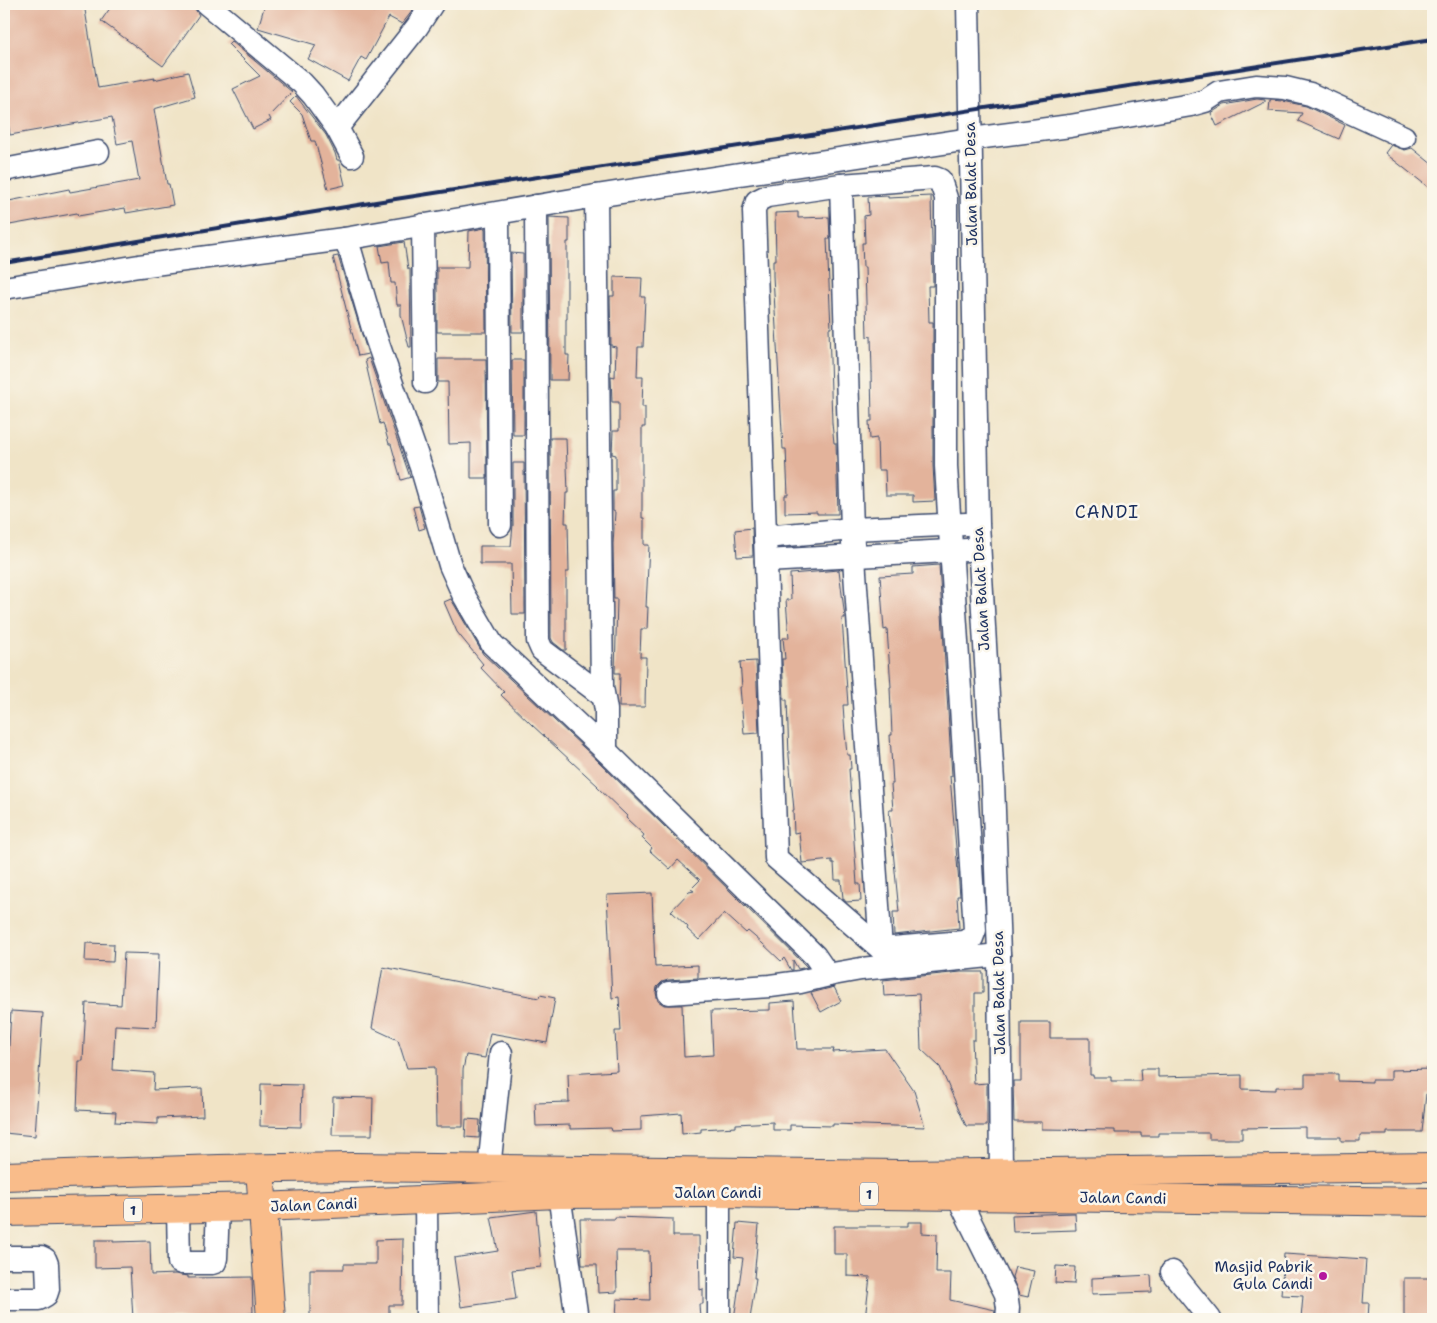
<svg xmlns="http://www.w3.org/2000/svg" width="1437" height="1323" font-family="'Shantell Sans',sans-serif">
  <style>
    .building { fill: #e3b39b }
    .lines { fill: none; stroke-linecap: round; stroke-linejoin: round }
    .minor-casing { stroke: #3b4a6e; stroke-width: 25 }
    .major-casing { stroke: #3b4a6e; stroke-width: 30 }
    .highway-casing { stroke: #3b4a6e; stroke-width: 30 }
    .minor { stroke: #fff; stroke-width: 22 }
    .major { stroke: #f9bc8a; stroke-width: 28 }
    .highway { stroke: #f9bc8a; stroke-width: 28 }
    .rail { stroke: #1b2f5e; stroke-width: 4 }
    .poi-dot { fill: #b5179e; stroke: #fbf7ec; stroke-width: 2 }
    .labels { text-anchor: middle; stroke-width: 5; stroke-linejoin: round; paint-order: stroke }
    .shield { fill: #fbf7ec; stroke: #5e6b89; stroke-width: 1 }
    .shield-label { font-size: 14px; font-weight: bold; fill: #1b2f5e }
    .street-label { font-size: 15px; fill: #1b2f5e; stroke: #fbf7ec }
    .poi-label { font-size: 15px; fill: #1b2f5e; stroke: #fbf7ec; text-anchor: end }
    .quarter-label { font-size: 18px; letter-spacing: 1px; fill: #1b2f5e; stroke: #fbf7ec }
  </style>
  <rect width="100%" height="100%" fill="#fbf7ec"/>
  <filter id="ink" filterUnits="userSpaceOnUse"><feTurbulence type="fractalNoise" baseFrequency=".02" numOctaves="2"/><feDisplacementMap in="SourceGraphic" scale="10" xChannelSelector="R" yChannelSelector="G"/><feConvolveMatrix kernelMatrix="1 2 1 2 8 2 1 2 1" color-interpolation-filters="sRGB"/></filter>
  <filter id="wash" filterUnits="userSpaceOnUse"><feTurbulence type="fractalNoise" baseFrequency=".0096" numOctaves="4" result="noise"/><feDisplacementMap in="SourceGraphic" scale="20" xChannelSelector="R" yChannelSelector="G"/><feGaussianBlur stdDeviation="1.12" result="paint"/><feColorMatrix in="noise" values="0 0 0 0 0 0 0 0 0 0 0 0 0 0 0 0 0 1.4 0 .05"/><feComposite in="paint" operator="in"/></filter>
  <g filter="url(#wash)">
    <rect width="100%" height="100%" fill="#f0e4c7"/>
    <g id="blocks">
      <g class="building">
        <path d="M4,4H84L98,88L155,78L154,80L188,72L195,97L154,109L167,184H169L173,205L126,213L125,208L78,216L77,213L4,226V202L69,189L70,192L139,180L132,141L117,144L112,117L10,135L4,97Z"/>
        <path d="M113,4H194L195,9L199,15L163,66L101,21Z"/>
        <path d="M265,4H359L374,12L376,10L365,4H402L413,10L402,24L389,17L366,60L361,57L348,81L308,59L316,45L258,28Z"/>
        <path d="M231,41L292,92L269,116L271,120L253,129L233,89L260,76L228,44Z"/>
        <path d="M296,96L326,135L335,153L337,160H339L345,185L328,189L315,141H311L302,114L290,102Z"/>
        <path d="M1257,99L1265,100V102L1217,126L1211,113L1224,105Z"/>
        <path d="M1270,100L1283,101L1306,106L1345,125L1339,139L1298,121L1302,113L1269,111Z"/>
        <path d="M1391,145L1405,150L1412,148L1433,165V191L1385,153Z"/>
        <path d="M888,196V198L931,196L933,286H928L929,322H933V466L935,501L913,502V495H886L885,470H878L877,438L870,439L869,421H872L871,372H872L871,336L867,337L865,267H863L862,243H865L864,216L869,215L868,197Z"/>
        <path d="M798,212V218L829,217L830,239H827L831,328H829L832,423L834,443H836L838,514H817V512L785,513V495H788L786,449H783L773,276V260H776L775,213Z"/>
        <path d="M549,217L569,218V242H567V319H566V355H569L568,380H550Z"/>
        <path d="M485,228L486,332H437V267H468L469,231Z"/>
        <path d="M404,242L408,269H410L411,347H409L401,315V305H397L395,283H391L389,262L382,263L379,246Z"/>
        <path d="M511,253L523,254V332H512Z"/>
        <path d="M338,256L368,354L358,356L333,257Z"/>
        <path d="M614,277L642,278L641,297H645L643,347H638L637,377H643L642,407H645V427H642V518H644V545H649L646,607H648L647,629H641L640,657H646L645,707H619L620,673H615L617,599H614L613,544L615,512L613,511V491H616V455L612,454L613,431H619V402H612L611,376L615,377L616,347L611,346L610,296H614Z"/>
        <path d="M369,358L410,477H411L401,480L391,444H389L383,423L380,424L365,360Z"/>
        <path d="M438,359H486L487,478H471V443L449,444L448,382H438Z"/>
        <path d="M512,360H524V435H513Z"/>
        <path d="M550,438H566L568,493H566L565,523H568L569,572H566V650H563L553,642L551,638Z"/>
        <path d="M513,463H524L525,614H512L511,564H480V546H511L513,525Z"/>
        <path d="M419,506L425,528L419,530L413,507Z"/>
        <path d="M752,528L753,556L737,557L735,530Z"/>
        <path d="M939,565L952,776H950L960,896H957L959,928L894,935L893,912H899L889,810H893L891,784H893L890,735H892L890,687H891L887,629L884,630L880,576L913,574V567Z"/>
        <path d="M839,570L845,618H842L848,705H843L845,733L847,755H850L851,769H849L857,884H860L861,901L846,902L843,898L841,880H835L834,863H832V860L802,863L799,832L794,833L793,810H794L789,756L787,700H784L782,659H785L783,638H789L786,600H791L790,574Z"/>
        <path d="M451,599L483,654L597,760L807,967L798,969L793,960V970H791L784,958L781,961L762,943L748,931L746,933L724,913L699,940L687,929L688,927L671,911L689,892L694,891L691,889L700,880L678,860L670,869L650,851L652,848L642,838L644,835L626,818L627,816L597,787L598,786L532,725L501,695L504,692L480,667L483,664L457,632L444,602Z"/>
        <path d="M756,661L759,733L744,734L740,687H742L740,662Z"/>
        <path d="M652,893L655,967L698,965V978L668,980L662,982L657,987L656,993L658,1001L664,1005H682L684,1057L713,1055L711,1011L770,1010V1003L794,1001L797,1049H834L833,1052L885,1049L914,1091L925,1127L833,1124V1126L790,1125V1130H773V1122L736,1124V1127L701,1129V1132L682,1134L681,1113L641,1116V1130L612,1131L611,1128L570,1129V1125L536,1126L535,1103L569,1102L568,1074L617,1071L615,1031H621L619,997L612,998L607,895Z"/>
        <path d="M86,943L114,944L113,962L85,961Z"/>
        <path d="M124,953L159,954L156,1027L115,1025L113,1070L154,1073L153,1090L202,1088L203,1116L158,1118V1124L115,1122L116,1112L77,1110L79,1061H83L86,1003L121,1005Z"/>
        <path d="M383,967L539,998L540,995L555,998L547,1043L490,1033L485,1058L466,1055L463,1070V1127H436L435,1067L407,1068L398,1040L372,1028Z"/>
        <path d="M961,972H983V993H975V1040H972L974,1084L987,1083V1126H966L940,1067L921,1049L919,994L884,996L883,980Z"/>
        <path d="M834,987L841,1001L821,1012L811,993Z"/>
        <path d="M11,1011L43,1013L35,1136L4,1133Z"/>
        <path d="M1021,1022H1050V1038H1090V1075H1093V1077H1111V1081H1141L1140,1069H1158V1077L1242,1075V1089L1276,1090V1087H1305V1074H1338V1081L1372,1082V1080H1391V1070L1433,1069V1093L1426,1094L1422,1132H1387V1135H1360V1141H1341V1137H1305V1127L1242,1128V1139H1209V1133H1158V1136H1141V1133H1115V1130L1042,1129V1122H1014L1013,1081H1021Z"/>
        <path d="M261,1084L302,1085L301,1127L260,1126Z"/>
        <path d="M333,1097L373,1098L372,1135H332Z"/>
        <path d="M466,1119L480,1120L479,1138L465,1137Z"/>
        <path d="M536,1211L541,1267L512,1270L516,1299L461,1307L454,1258L498,1251L491,1217Z"/>
        <path d="M1075,1213L1076,1230L1013,1232L1012,1215Z"/>
        <path d="M615,1217L673,1219V1236H699L700,1290L703,1289V1304H699L700,1319H616L617,1299L650,1300L649,1251H616L617,1292L598,1293L597,1265H582L580,1219H615Z"/>
        <path d="M908,1222H922V1233L937,1234L936,1273H951L950,1300L995,1310L994,1319H865L870,1277L847,1276V1254H834V1226H908Z"/>
        <path d="M737,1223L759,1225L754,1278H756L750,1319H734L743,1258L734,1257Z"/>
        <path d="M403,1239L402,1305H389V1319H310V1269H344V1264H376V1240Z"/>
        <path d="M95,1240H113V1242L150,1241L151,1275L175,1274L188,1276V1278L252,1277L253,1313L240,1314V1319H133L130,1267L95,1268Z"/>
        <path d="M1284,1254L1366,1259L1363,1303H1369L1368,1319H1301L1303,1296L1281,1295Z"/>
        <path d="M1056,1266L1075,1267L1074,1284L1055,1283Z"/>
        <path d="M1015,1267L1034,1271L1028,1297L1019,1295L1012,1277Z"/>
        <path d="M1151,1275L1152,1292L1092,1294V1278Z"/>
        <rect x="1404" y="1278" width="29" height="41"/>
      </g>
    </g>
  </g>
  <g filter="url(#ink)">
    <use href="#blocks" fill-opacity="0" stroke="#3b4a6e" stroke-width="1"/>
    <g class="lines">
      <g class="minor-casing">
        <g id="minor">
          <path d="M207,4L302,83L313,95L337,128L417,27L432,4"/>
          <path d="M968,4L978,524L993,782L999,955L1001,1173"/>
          <path d="M337,128L352,156"/>
          <path d="M4,170L98,152"/>
          <path d="M935,178L940,180L946,198V466L975,930L972,938L963,942L881,949L776,858L754,211L757,201L767,196L841,185Z"/>
          <path d="M841,185L852,529L881,949"/>
          <path d="M596,196L602,687L606,710V751"/>
          <path d="M536,206L538,641L542,650L603,696"/>
          <path d="M498,214L500,525"/>
          <path d="M423,225L425,382"/>
          <path d="M344,239L351,253L374,332L423,473L450,565L463,594L492,644L606,751L815,956L828,975"/>
          <path d="M4,288L139,266L344,239L596,196L970,139L1070,126L1191,105L1205,101L1219,92L1256,86L1285,88L1310,94L1404,137"/>
          <path d="M765,537L852,529L966,524"/>
          <path d="M766,561L967,550"/>
          <path d="M669,993L770,986L800,982L833,974L861,969L999,955"/>
          <path d="M489,1169L501,1053"/>
          <path d="M719,1193V1319"/>
          <path d="M559,1194L577,1319"/>
          <path d="M957,1195L1006,1294L1008,1308L1007,1319"/>
          <path d="M426,1201L427,1319"/>
          <path d="M178,1209L179,1262L182,1263H212L215,1262L216,1258L218,1208"/>
          <path d="M4,1257H41L45,1259L47,1264L48,1289L46,1295L39,1299H4"/>
          <path d="M1172,1272L1210,1319"/>
        </g>
      </g>
      <g class="major-casing">
        <path id="major" d="M260,1169L271,1319"/>
      </g>
      <g class="highway-casing">
        <g id="highway">
          <path d="M4,1176L219,1169L353,1167L901,1174L1433,1167"/>
          <path d="M4,1212L262,1207L559,1194L719,1193L1433,1202"/>
        </g>
      </g>
      <use href="#minor" class="minor"/>
      <use href="#major" class="major"/>
      <use href="#highway" class="highway"/>
      <path class="rail" d="M4,263L376,202L1433,39"/>
    </g>
  </g>
  <circle class="poi-dot" cx="1323" cy="1276" r="5"/>
  <g class="labels">
    <g class="shield">
      <rect x="860" y="1182.5" width="18" height="23" rx="4"/>
      <rect x="124" y="1198.5" width="18" height="23" rx="4"/>
    </g>
    <g class="shield-label">
      <text x="869" y="1199">1</text>
      <text x="133" y="1215">1</text>
    </g>
    <g class="street-label">
      <text transform="translate(971 184) rotate(-91)" y="5">Jalan Balat Desa</text>
      <text transform="translate(981 589) rotate(-93)" y="5">Jalan Balat Desa</text>
      <text transform="translate(999 993) rotate(-91)" y="5">Jalan Balat Desa</text>
      <text x="718" y="1198">Jalan Candi</text>
      <text transform="translate(1123 1198) rotate(1)" y="5">Jalan Candi</text>
      <text transform="translate(314 1205) rotate(-2)" y="5">Jalan Candi</text>
    </g>
    <g class="poi-label">
      <text x="1313" y="1272">Masjid Pabrik<tspan x="1313" dy="17">Gula Candi</tspan></text>
    </g>
    <g class="quarter-label">
      <text x="1107" y="518">CANDI</text>
    </g>
  </g>
  <rect width="1437" height="1323" fill="none" stroke="#fbf7ec" stroke-width="20"/>
</svg>
